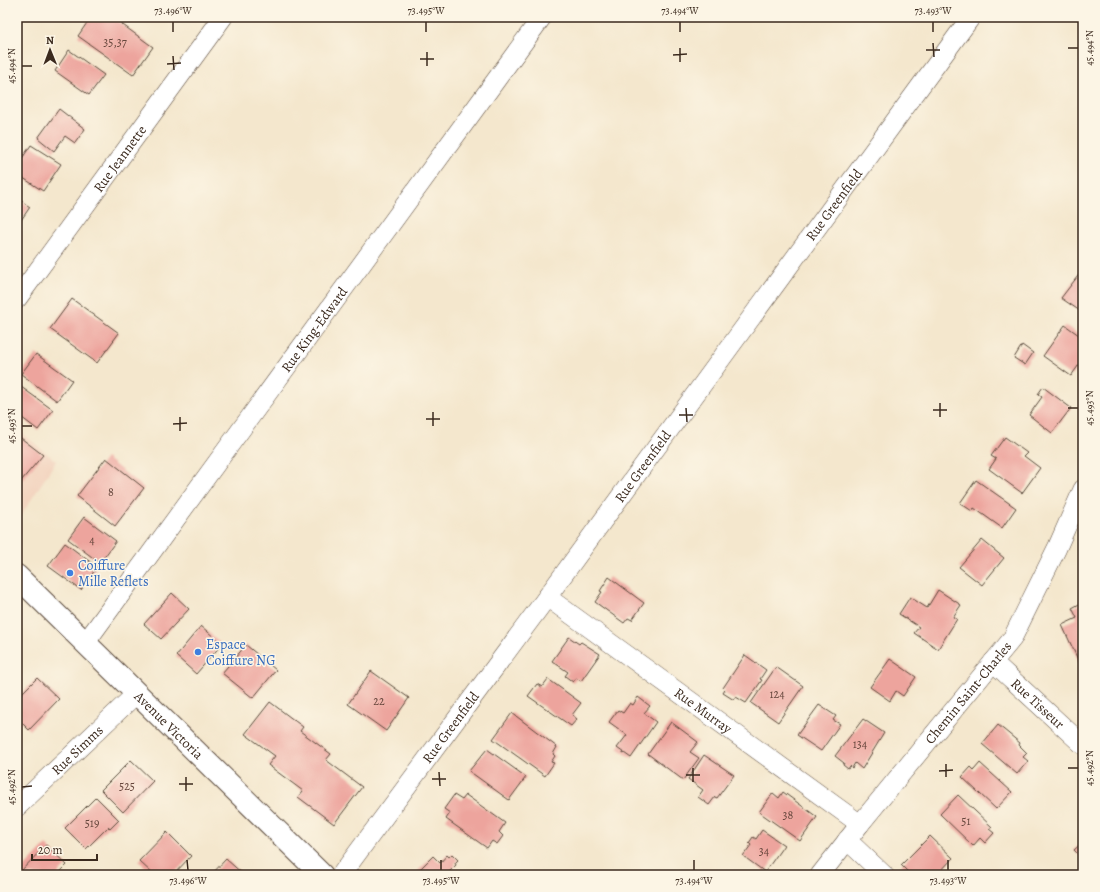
<svg xmlns="http://www.w3.org/2000/svg" width="1100" height="892" font-family="Alegreya,serif">
  <style>
    .built { fill: #f3d4bf }
    .building { fill: #eda49d }
    .lines { fill: none; stroke-linecap: round; stroke-linejoin: round }
    .street-casing { stroke: #574638; stroke-width: 20 }
    .secondary-casing { stroke: #574638; stroke-width: 24 }
    .street { stroke: #fff; stroke-width: 19 }
    .secondary { stroke: #fff; stroke-width: 22 }
    .ticks { fill: none; stroke: #3b2a1e; stroke-width: 1.5 }
    .shop-dot { fill: #3f7fe0; stroke: #fcf5e5; stroke-width: 1.5 }
    .labels { text-anchor: middle; stroke-width: 3; stroke-linejoin: round; paint-order: stroke }
    .number-label { font-size: 12px; fill: #68483e }
    .street-label { font-size: 14px; fill: #3b2a1e; stroke: #fcf5e5 }
    .shop-label { font-size: 14px; fill: #366cbe; stroke: #fcf5e5; text-anchor: start }
    .neatline { fill: none; stroke: #3b2a1e; stroke-width: 1.5 }
    .ticks-label { font-size: 10px; text-anchor: middle; fill: #3b2a1e }
  </style>
  <rect width="100%" height="100%" fill="#fcf5e5"/>
  <filter id="ink" filterUnits="userSpaceOnUse"><feTurbulence type="fractalNoise" baseFrequency=".025" numOctaves="2"/><feDisplacementMap in="SourceGraphic" scale="8" xChannelSelector="R" yChannelSelector="G"/><feConvolveMatrix kernelMatrix="1 2 1 2 8 2 1 2 1" color-interpolation-filters="sRGB"/></filter>
  <filter id="wash" filterUnits="userSpaceOnUse"><feTurbulence type="fractalNoise" baseFrequency=".012" numOctaves="4" result="noise"/><feDisplacementMap in="SourceGraphic" scale="16" xChannelSelector="R" yChannelSelector="G"/><feGaussianBlur stdDeviation="0.9" result="paint"/><feColorMatrix in="noise" values="0 0 0 0 0 0 0 0 0 0 0 0 0 0 0 0 0 1.4 0 .05"/><feComposite in="paint" operator="in"/></filter>
  <g filter="url(#wash)">
    <rect width="100%" height="100%" fill="#f4e7cd"/>
    <path class="built" d="M17,429L56,461L17,522Z"/>
    <g id="blocks">
      <g class="building">
        <path d="M91,17H112L153,47L133,75L78,36Z"/>
        <path d="M69,50L104,75L89,95L55,71Z"/>
        <path d="M59,109L85,129L75,143L65,136L54,151L38,138Z"/>
        <path d="M31,145L61,164L43,191L17,174V166Z"/>
        <path d="M17,198L30,207L17,226Z"/>
        <path d="M1081,272L1083,273V313L1061,298Z"/>
        <path d="M72,299L119,333L97,363L50,329Z"/>
        <path d="M1065,325L1083,338V359L1071,376L1043,356Z"/>
        <path d="M1022,345L1033,353L1025,365L1014,358Z"/>
        <path d="M36,354L72,380L57,401L21,374Z"/>
        <path d="M17,384L53,410L38,430L17,414Z"/>
        <path d="M1043,387L1071,408L1052,433L1029,415L1042,397L1038,394Z"/>
        <path d="M17,435L43,455L21,481L17,478Z"/>
        <path d="M1005,437L1027,453L1024,456L1040,468L1022,493L989,469L996,459L991,456Z"/>
        <path d="M106,458L144,488L115,526L77,496Z"/>
        <path d="M976,480L1016,508L1002,528L974,508L972,511L960,503Z"/>
        <path d="M84,517L116,541L100,563L68,539Z"/>
        <path d="M982,540L1004,558L982,585L959,567Z"/>
        <path d="M65,543L97,567L81,590L48,566Z"/>
        <path d="M609,577L644,603L632,620L628,618L624,623L595,602L602,592L600,591Z"/>
        <path d="M938,590L961,605L953,617L957,619L938,649L914,633L919,627L899,614L910,597L927,608Z"/>
        <path d="M172,593L189,609L161,639L144,624Z"/>
        <path d="M1083,602V663L1080,664L1062,625L1077,618L1072,608Z"/>
        <path d="M201,626L222,644L196,674L176,656Z"/>
        <path d="M569,637L579,644L581,642L600,654L581,681L576,678L573,682L565,676L568,672L552,661Z"/>
        <path d="M246,645L276,670L253,698L222,673Z"/>
        <path d="M745,655L766,670L760,679L762,680L746,703L736,697L734,700L723,693L725,690L723,688Z"/>
        <path d="M890,659L916,677L903,696L896,691L890,701L870,687Z"/>
        <path d="M776,667L803,686L778,722L751,703Z"/>
        <path d="M371,671L409,698L386,731L348,704Z"/>
        <path d="M37,678L59,699L29,730L17,718V698Z"/>
        <path d="M548,679L581,703L572,715L577,719L571,726L528,696L537,684L542,687Z"/>
        <path d="M638,697L650,706L644,713L656,722L631,758L617,748L627,735L609,722L618,710L623,713L630,703L633,705Z"/>
        <path d="M270,702L303,727L300,731L331,754L326,760L362,787L334,824L298,797L303,791L268,765L275,756L245,734Z"/>
        <path d="M819,705L836,716L833,720L840,724L821,751L797,735Z"/>
        <path d="M512,713L557,747L553,754L555,756L551,762L554,763L545,776L493,739Z"/>
        <path d="M863,719L884,733L862,769L855,763L852,768L850,766L848,769L843,765L844,763L835,756Z"/>
        <path d="M671,722L698,742L690,752L699,758L683,780L648,754Z"/>
        <path d="M998,725L1020,743L1019,745L1027,753L1023,757L1028,761L1017,774L982,744Z"/>
        <path d="M487,749L526,777L509,800L469,771Z"/>
        <path d="M704,755L734,775L717,798L715,797L709,805L698,797L703,790L688,779Z"/>
        <path d="M131,760L153,781L123,812L101,790Z"/>
        <path d="M980,763L1012,792L996,809L962,777L971,767L974,770Z"/>
        <path d="M783,792L817,817L800,841L759,812L773,793L779,798Z"/>
        <path d="M454,795L462,800L466,795L505,823L499,832L503,836L497,844L492,841L487,848L446,819L450,813L444,809Z"/>
        <path d="M958,795L992,827L989,829L994,833L985,843L980,838L973,846L940,814Z"/>
        <path d="M96,797L119,820L110,829L108,827L86,849L65,828Z"/>
        <path d="M762,830L784,845L765,872L743,856L751,845L749,843L753,837L756,839Z"/>
        <path d="M167,832L191,856L173,875H154L139,861Z"/>
        <path d="M930,836L953,858L937,875H911L901,865Z"/>
        <path d="M1083,842V859L1074,850Z"/>
        <path d="M46,845L67,865L57,875H17Z"/>
        <path d="M452,854L458,860L455,863L456,865L449,872L452,875H414L433,856L440,863L447,855L449,857Z"/>
        <path d="M226,859L244,875H211Z"/>
      </g>
    </g>
  </g>
  <g filter="url(#ink)">
    <use href="#blocks" fill-opacity="0" stroke="#574638" stroke-width="1"/>
    <g class="lines">
      <g class="street-casing">
        <g id="street">
          <path id="s1" d="M17,299L223,17"/>
          <path id="s2" d="M547,597L860,824"/>
          <path id="s3" d="M86,642L542,17"/>
          <path id="s4" d="M993,662L1083,745"/>
          <path id="s5" d="M17,807L137,693"/>
          <path d="M847,840L884,875"/>
          <path id="s6" d="M341,875L539,608L971,17"/>
          <path id="s7" d="M820,875L860,824L1012,639L1057,548L1083,489"/>
        </g>
      </g>
      <g class="secondary-casing">
        <g id="secondary">
          <path id="s8" d="M17,576L322,875"/>
        </g>
      </g>
      <use href="#street" class="street"/>
      <use href="#secondary" class="secondary"/>
    </g>
  </g>
  <path class="ticks" d="M173,22V32M426,22V32M680,22V32M933,22V32M933,43L934,57M680,48V62M1068,48H1078M926,50H940M427,52V66M673,55L687,54M173,56L174,70M420,59H434M167,64L181,63M22,66H32M940,403V417M686,408L687,422M1068,408H1078M933,410H947M433,412V426M679,415H693M180,417V431M426,419H440M173,424L187,423M22,426H32M946,764V777M693,768V782M1068,768H1078M939,771L953,770M439,772L440,786M686,775H700M186,777V791M432,779H446M179,784H193M22,787L32,786M187,860L188,870M441,860V870M694,860V870M948,860V870"/>
  <g class="shop-dot">
    <circle cx="70" cy="573" r="4"/>
    <circle cx="198" cy="652" r="4"/>
  </g>
  <g class="labels">
    <g class="number-label">
      <text x="115" y="46">35,37</text>
      <text x="111" y="496">8</text>
      <text x="92" y="544">4</text>
      <text x="777" y="698">124</text>
      <text x="379" y="705">22</text>
      <text x="860" y="748">134</text>
      <text x="127" y="790">525</text>
      <text x="788" y="819">38</text>
      <text x="966" y="825">51</text>
      <text x="92" y="827">519</text>
      <text x="764" y="855">34</text>
    </g>
    <g class="street-label">
      <text dy="5" stroke="none"><textPath href="#s1" startOffset="174">Rue Jeannette</textPath></text>
      <text dy="5" stroke="none"><textPath href="#s6" startOffset="832">Rue Greenfield</textPath></text>
      <text dy="5" stroke="none"><textPath href="#s3" startOffset="387">Rue King-Edward</textPath></text>
      <text dy="5" stroke="none"><textPath href="#s6" startOffset="508">Rue Greenfield</textPath></text>
      <text dy="5" stroke="none"><textPath href="#s7" startOffset="235">Chemin Saint-Charles</textPath></text>
      <text dy="5" stroke="none"><textPath href="#s4" startOffset="61">Rue Tisseur</textPath></text>
      <text dy="5" stroke="none"><textPath href="#s2" startOffset="193">Rue Murray</textPath></text>
      <text dy="5" stroke="none"><textPath href="#s8" startOffset="213">Avenue Victoria</textPath></text>
      <text dy="5" stroke="none"><textPath href="#s6" startOffset="184">Rue Greenfield</textPath></text>
      <text dy="5" stroke="none"><textPath href="#s5" startOffset="83">Rue Simms</textPath></text>
    </g>
    <g class="shop-label">
      <text x="78" y="570">Coiffure<tspan x="78" dy="16">Mille Reflets</tspan></text>
      <text x="206" y="649">Espace<tspan x="206" dy="16">Coiffure NG</tspan></text>
    </g>
  </g>
  <rect width="1100" height="892" fill="none" stroke="#fcf5e5" stroke-width="44"/>
  <g transform="translate(50 50) rotate(359)" stroke="#fcf5e5" stroke-width="3" paint-order="stroke">
  <path d="M0-3L7 15L0 10L-7 15Z" fill="#3b2a1e"/>
  <text y="-6" font-size="11" font-weight="bold" text-anchor="middle" fill="#3b2a1e">N</text>
  </g>
  <path d="M32 854v6h65v-6" fill="none" stroke="#3b2a1e" stroke-width="2"/>
  <text x="38" y="854" font-size="12" fill="#3b2a1e" stroke="#fcf5e5" stroke-width="3" paint-order="stroke">20 m</text>
  <rect x="22" y="22" width="1056" height="848" class="neatline"/>
  <g class="ticks-label">
    <text x="173" y="14">73.496°W</text>
    <text x="426" y="14">73.495°W</text>
    <text x="680" y="14">73.494°W</text>
    <text x="933" y="14">73.493°W</text>
    <text transform="translate(1089 48) rotate(-90)" y="4">45.494°N</text>
    <text transform="translate(11 66) rotate(-90)" y="4">45.494°N</text>
    <text transform="translate(1089 408) rotate(-90)" y="4">45.493°N</text>
    <text transform="translate(11 426) rotate(-90)" y="4">45.493°N</text>
    <text transform="translate(1089 768) rotate(-90)" y="4">45.492°N</text>
    <text transform="translate(11 787) rotate(-90)" y="4">45.492°N</text>
    <text x="188" y="884">73.496°W</text>
    <text x="441" y="884">73.495°W</text>
    <text x="694" y="884">73.494°W</text>
    <text x="948" y="884">73.493°W</text>
  </g>
</svg>
